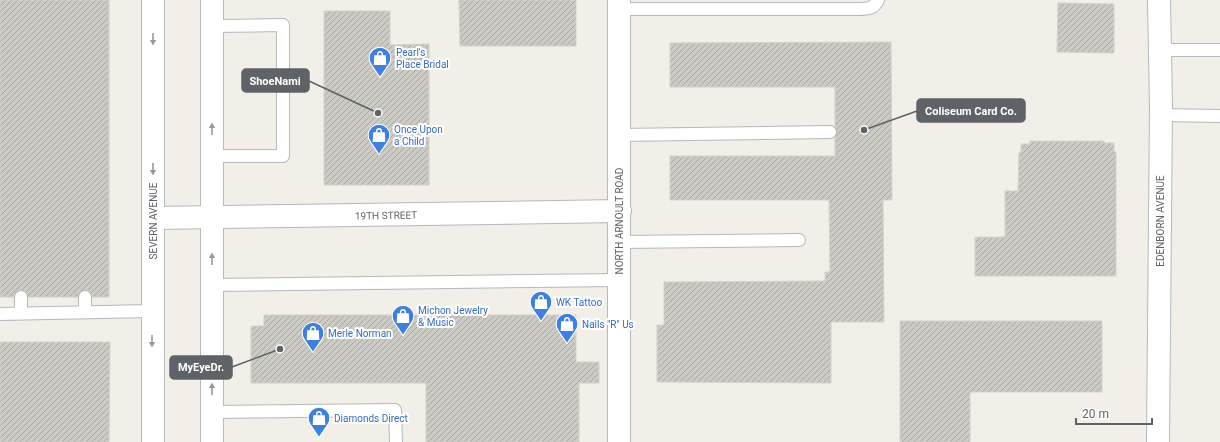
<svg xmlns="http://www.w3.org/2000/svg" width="1220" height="442" font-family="Roboto,sans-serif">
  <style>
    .building { fill: url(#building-hatch); stroke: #d6d1c6 }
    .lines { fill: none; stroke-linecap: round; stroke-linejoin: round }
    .service-casing { stroke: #b5b8bc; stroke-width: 14 }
    .minor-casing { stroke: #b5b8bc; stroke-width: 24 }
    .tertiary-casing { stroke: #b5b8bc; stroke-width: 24 }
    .service { stroke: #fff; stroke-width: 12 }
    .minor { stroke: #fff; stroke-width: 22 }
    .tertiary { stroke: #fff; stroke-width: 22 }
    .oneway { fill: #979a9d }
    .labels { text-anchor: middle; stroke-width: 4; stroke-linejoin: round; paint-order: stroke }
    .shop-label { font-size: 10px; fill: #366cbe; stroke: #fff; text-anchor: start }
    .street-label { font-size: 10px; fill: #5f6368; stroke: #fff }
    .leader { fill: none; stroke: #5f6368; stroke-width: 1.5 }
    .callout-dot { fill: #5f6368; stroke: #fff; stroke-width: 1.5 }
    .callout { fill: #5f6368; stroke: #5f6368; stroke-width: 1.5 }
    .callout-label { font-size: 11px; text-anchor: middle; font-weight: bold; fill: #fff }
  </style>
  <defs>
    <pattern id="building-hatch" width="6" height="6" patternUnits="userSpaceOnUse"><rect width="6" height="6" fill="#cccac5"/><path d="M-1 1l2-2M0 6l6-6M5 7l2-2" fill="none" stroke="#a9a8a4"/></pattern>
  </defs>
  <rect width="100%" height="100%" fill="#f1efe8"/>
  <g class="building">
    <path d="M0,0H109V297H92L89,291L85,290L79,293L78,297H28L25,291L21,290L15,293L14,297H0Z"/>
    <path d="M459,0H576V46H460Z"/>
    <path d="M1058,3L1114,4V53L1057,52Z"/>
    <path d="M324,11H390V45L429,44V185H324Z"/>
    <path d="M891,42L892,200H883L884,322H831V383L657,382V325H664V282L825,281V272H830L829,200H670V156H835V137L837,132L835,127V87H670V43Z"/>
    <path d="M1030,141H1104V143H1114V152H1116V276H975V237H1005V191H1018L1019,152H1021V144H1030Z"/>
    <path d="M264,315H576V362H599V383H579V442H426V383H251V326H264Z"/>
    <path d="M900,321H1102V392H970V442H900Z"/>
    <path d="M0,342H110L109,442H0Z"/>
  </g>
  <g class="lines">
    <g class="service-casing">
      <g id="service">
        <path d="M619,9H858C867,9 874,9 878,0"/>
        <path d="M212,26L283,25V156H212"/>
        <path d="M1160,50H1220"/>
        <path d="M1160,115L1220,116"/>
        <path d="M619,135L830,132"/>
        <path d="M619,242L799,240"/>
        <path d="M212,285L619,280"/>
        <path d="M21,297V313"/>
        <path d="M85,297V312"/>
        <path d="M0,314L152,311"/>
        <path d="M212,412L395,410L396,442"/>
      </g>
    </g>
    <g class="minor-casing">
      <g id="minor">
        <path d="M153,218L620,211"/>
        <path d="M619,442V0"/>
        <path d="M1158,442L1161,106L1159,0"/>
      </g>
    </g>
    <g class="tertiary-casing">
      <g id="tertiary">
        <path d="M212,0V442"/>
        <path d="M153,442V0"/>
      </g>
    </g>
    <use href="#service" class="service"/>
    <use href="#minor" class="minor"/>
    <use href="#tertiary" class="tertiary"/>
  </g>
  <defs><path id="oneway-solid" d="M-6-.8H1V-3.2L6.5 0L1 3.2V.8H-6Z"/></defs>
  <g class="oneway">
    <use href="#oneway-solid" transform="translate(153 39) rotate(90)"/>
    <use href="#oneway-solid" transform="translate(212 129) rotate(-90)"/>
    <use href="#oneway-solid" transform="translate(153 169) rotate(90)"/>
    <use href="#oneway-solid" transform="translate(212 259) rotate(-90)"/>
    <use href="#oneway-solid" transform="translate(152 341) rotate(90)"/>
    <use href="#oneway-solid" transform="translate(212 389) rotate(-90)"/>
  </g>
  <defs>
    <g id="shop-pin" transform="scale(1.15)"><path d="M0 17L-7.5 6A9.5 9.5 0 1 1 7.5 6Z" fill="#3f7fe0" stroke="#fff"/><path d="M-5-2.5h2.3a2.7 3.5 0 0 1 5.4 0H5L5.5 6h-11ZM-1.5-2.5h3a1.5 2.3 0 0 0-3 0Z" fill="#fff"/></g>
  </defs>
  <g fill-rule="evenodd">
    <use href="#shop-pin" x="380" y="58"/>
    <use href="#shop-pin" x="379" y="135"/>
    <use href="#shop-pin" x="541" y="302"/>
    <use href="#shop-pin" x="403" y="316"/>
    <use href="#shop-pin" x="567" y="324"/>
    <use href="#shop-pin" x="313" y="333"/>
    <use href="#shop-pin" x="319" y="418"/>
  </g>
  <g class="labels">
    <g class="shop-label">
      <text x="396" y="56">Pearl's<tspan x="396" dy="12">Place Bridal</tspan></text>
      <text x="394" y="133">Once Upon<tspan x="394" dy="12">a Child</tspan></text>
      <text x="556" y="306">WK Tattoo</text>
      <text x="418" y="314">Michon Jewelry<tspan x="418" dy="12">&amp; Music</tspan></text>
      <text x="582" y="328">Nails "R" Us</text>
      <text x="328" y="337">Merle Norman</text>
      <text x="334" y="422">Diamonds Direct</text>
    </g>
    <g class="street-label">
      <text transform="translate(386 215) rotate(-1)" y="4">19TH STREET</text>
      <text transform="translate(153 221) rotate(-90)" y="4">SEVERN AVENUE</text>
      <text transform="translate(619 221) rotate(-90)" y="4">NORTH ARNOULT ROAD</text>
      <text transform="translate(1160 221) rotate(-90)" y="4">EDENBORN AVENUE</text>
    </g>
  </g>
  <path class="leader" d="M378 113L309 81M864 130L917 111M280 349L232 367"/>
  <g class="callout-dot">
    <circle cx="378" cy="113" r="4"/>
    <circle cx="864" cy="130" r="4"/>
    <circle cx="280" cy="349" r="4"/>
  </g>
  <g class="callout">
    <rect x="242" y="69" width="67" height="23" rx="4"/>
    <rect x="917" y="99" width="108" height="23" rx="4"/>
    <rect x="170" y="356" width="62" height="23" rx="4"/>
  </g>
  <g class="callout-label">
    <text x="275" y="85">ShoeNami</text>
    <text x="971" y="115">Coliseum Card Co.</text>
    <text x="201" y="371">MyEyeDr.</text>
  </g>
  <path d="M1076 418v6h76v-6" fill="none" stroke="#5f6368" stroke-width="2"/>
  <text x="1082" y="418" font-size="12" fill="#5f6368" stroke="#ffffff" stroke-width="3" paint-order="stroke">20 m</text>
</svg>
